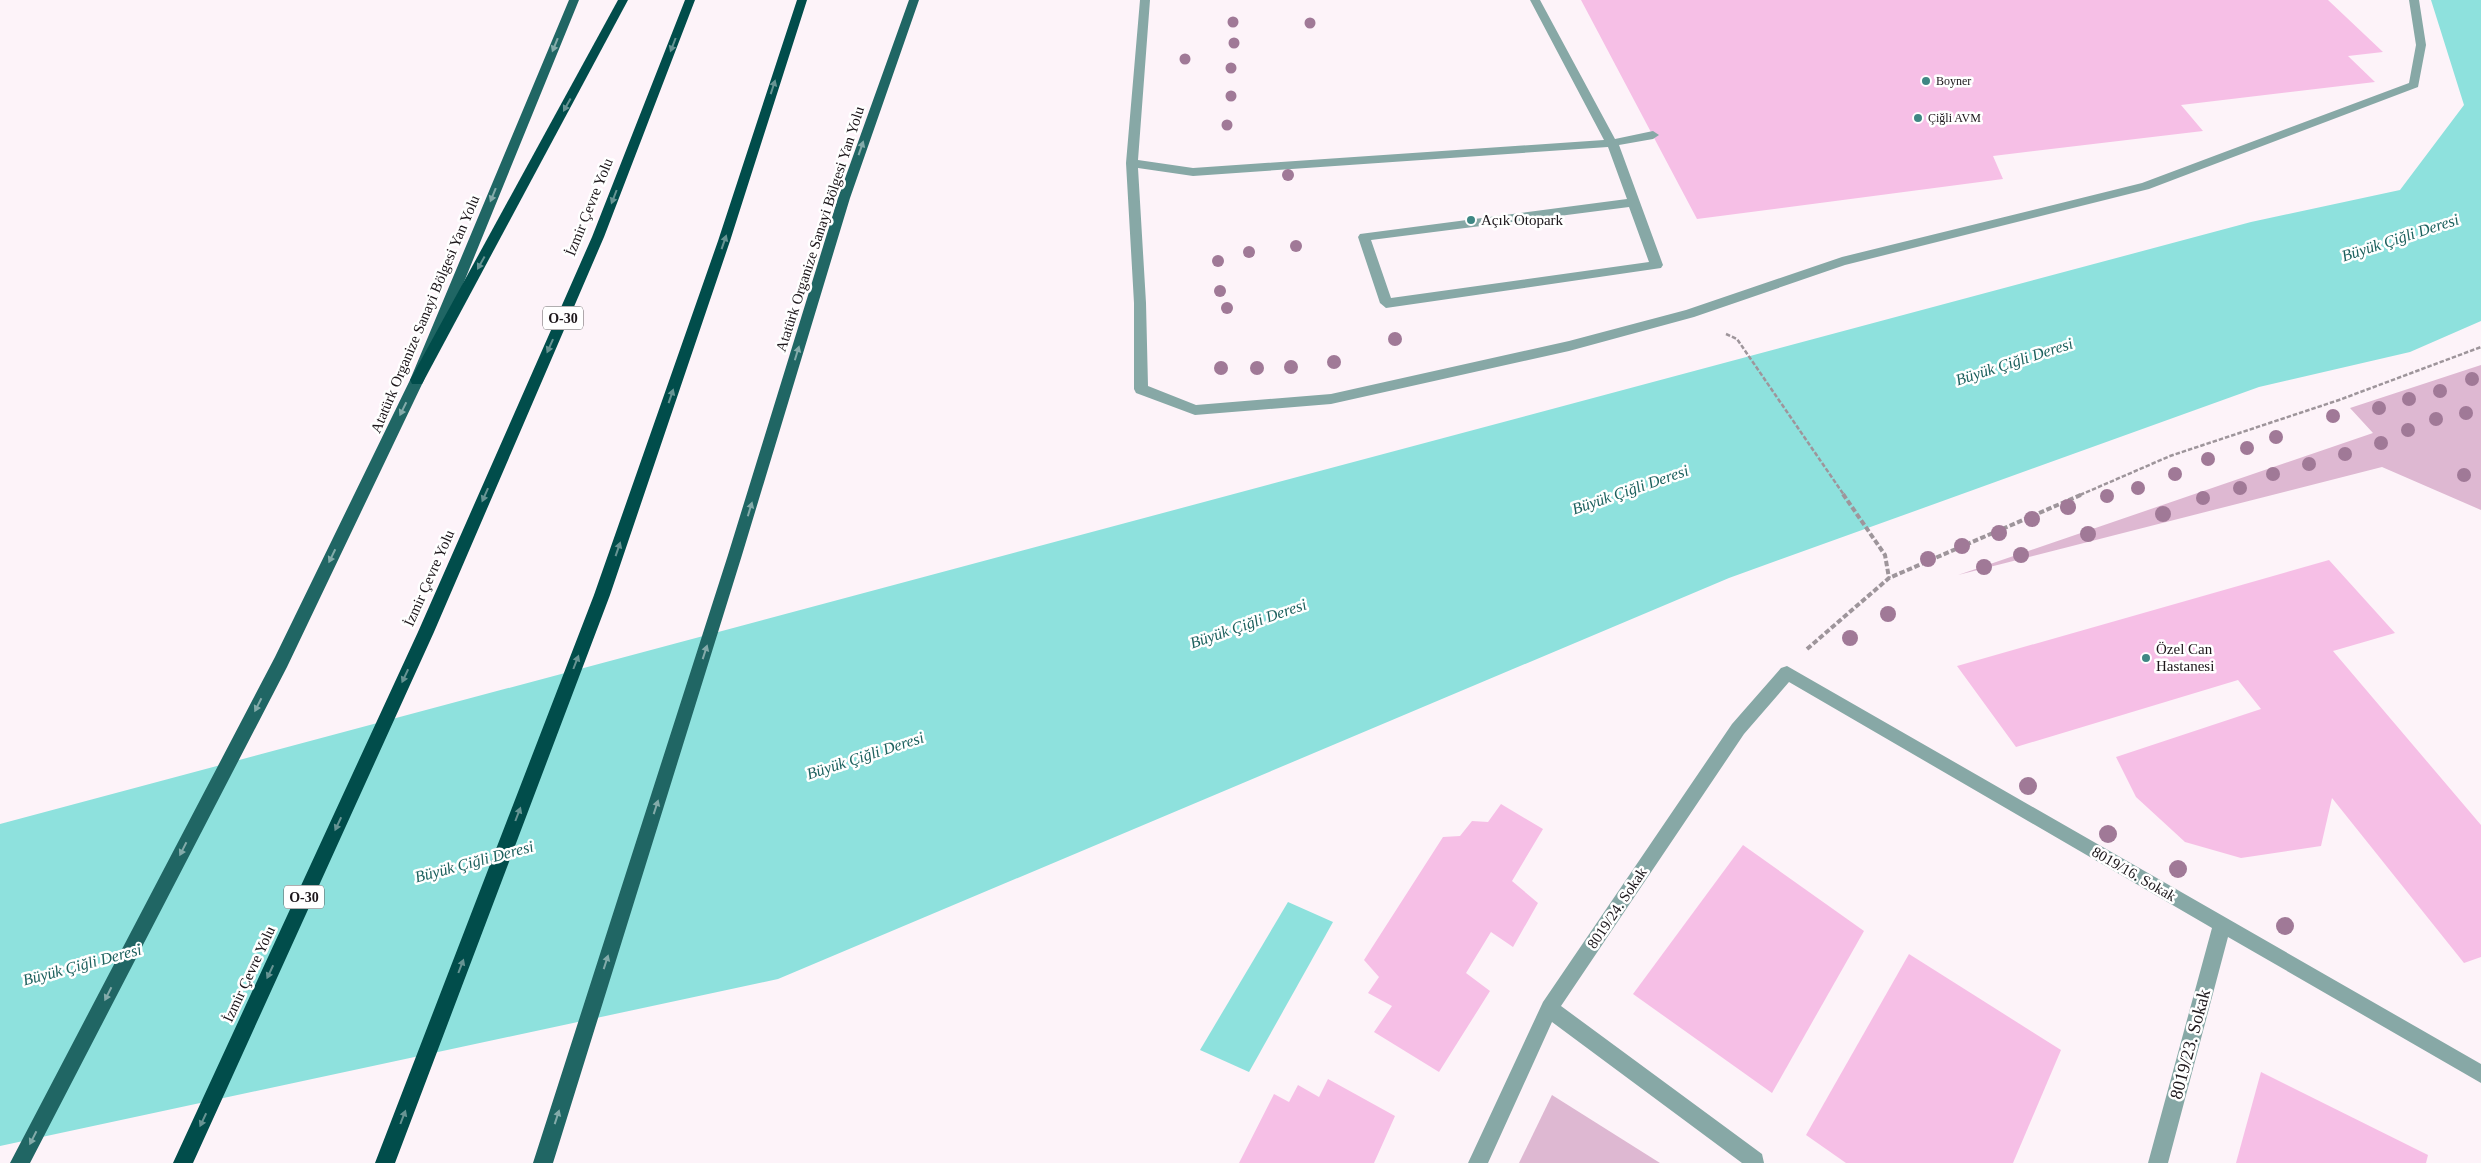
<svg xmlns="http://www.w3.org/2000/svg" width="2481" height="1163" font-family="'Times New Roman',serif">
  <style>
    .green { fill: #deb8d2 }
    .water { fill: #8ee1dd }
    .building { fill: #f6bfe6 }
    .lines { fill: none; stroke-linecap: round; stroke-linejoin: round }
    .path-far1 { stroke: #9e959b; stroke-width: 2.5; stroke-dasharray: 4.5 2; stroke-linecap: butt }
    .path { stroke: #9e959b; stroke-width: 4; stroke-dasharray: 5.5 2.5; stroke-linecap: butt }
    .minor { fill: #87a8a6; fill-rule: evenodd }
    .major { fill: #206664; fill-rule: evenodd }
    .highway { fill: #014d4b; fill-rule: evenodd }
    .tree { fill: #a07997 }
    .oneway { fill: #84abaa }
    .oneway2 { fill: #679493 }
    .poi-dot { fill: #3f8784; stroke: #fff; stroke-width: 2 }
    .labels { text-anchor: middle; stroke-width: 5; stroke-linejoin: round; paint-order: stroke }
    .far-poi-label { font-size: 12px; fill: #1c161a; stroke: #fff; text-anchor: start }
    .shield { fill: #fff; stroke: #605c5f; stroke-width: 1 }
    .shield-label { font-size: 14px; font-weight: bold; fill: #1c161a }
    .street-label { font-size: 15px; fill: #1c161a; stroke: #fff }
    .poi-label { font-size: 15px; fill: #1c161a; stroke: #fff; text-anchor: start }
    .water-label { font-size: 16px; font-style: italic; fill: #1d615e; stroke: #fff }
    .near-street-label { font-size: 18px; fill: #1c161a; stroke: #fff }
  </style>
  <rect width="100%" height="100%" fill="#fdf3f9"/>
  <g class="green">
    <path d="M2481,365V510L2382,467L1958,575L2373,433L2350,408Z"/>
    <path d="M1552,1095L1660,1163H1519Z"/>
  </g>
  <g class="water">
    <path d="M2431,0H2481V321L2410,352L2259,387L1729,578L778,979L0,1146V824L2251,222L2400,190L2464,105Z"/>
    <path d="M1288,902L1333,922L1249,1072L1200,1050Z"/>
  </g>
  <g class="building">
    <path d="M1581,0H2328L2383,52L2348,56L2375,82L2181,105L2203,131L1993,156L2003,179L1697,219Z"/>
    <path d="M2329,560L2395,633L2333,651L2481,825V957L2464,963L2332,798L2321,846L2241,858L2185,842L2136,797L2116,757L2261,709L2238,680L2016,747L1957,666Z"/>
    <path d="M1501,804L1543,829L1512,881L1538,903L1513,947L1491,932L1466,973L1490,991L1439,1072L1374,1032L1392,1006L1368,993L1379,977L1364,960L1443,837L1460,836L1472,821L1488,822Z"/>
    <path d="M1743,845L1864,931L1772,1093L1633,994Z"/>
    <path d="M1909,954L2061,1050L2013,1163H1846L1806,1135Z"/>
    <path d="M2261,1072L2428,1155L2426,1163H2236Z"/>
    <path d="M1328,1079L1395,1116L1374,1163H1239L1274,1094L1289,1102L1298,1085L1319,1097Z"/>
  </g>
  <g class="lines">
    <g class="path-far1">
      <path d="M1726,334L1737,339L1844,495"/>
      <path d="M2080,495L2170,456L2339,400L2481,347"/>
    </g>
    <g class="path">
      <path d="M1843,494L1885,555L1889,578"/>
      <path d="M1807,649L1889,578L2083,494"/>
    </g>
    <g class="minor">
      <path d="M1140,0H1150L1138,160L1193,168L1604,140L1530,0H1540L1615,139L1653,131L1659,135L1653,139L1619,145L1663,265L1661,268L1386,308L1380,303L1358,237L1360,234L1627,199L1608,147L1193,176L1138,168L1146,303L1148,386L1196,405L1331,394L1569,341L1686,310L1842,257L2142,183L2409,83L2416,45L2409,0H2419L2426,45L2418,87L2149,189L1845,265L1694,317L1569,351L1331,404L1195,415L1136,393L1134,389V303L1126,163ZM1629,207L1649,262L1391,298L1371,240Z"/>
      <path d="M1787,666L2481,1064V1083L2228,937L2168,1163H2148L2212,928L1789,682L1744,734L1561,1006L1762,1154L1764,1163H1742L1552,1022L1488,1163H1468L1543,1002L1732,724L1781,668Z"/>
    </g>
    <g class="major">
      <path d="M569,0H579L424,380L287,667L30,1163H10L275,657L410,380Z"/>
      <path d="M909,0H919L850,198L742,555L553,1163H533L728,555L838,198Z"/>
    </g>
    <g class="highway">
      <path d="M618,0H628L422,384H412L410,380Z"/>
      <path d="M685,0H695L604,237L434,632L193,1163H173L418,632L592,237Z"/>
      <path d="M797,0H807L730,241L610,595L395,1163H375L594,595L718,241Z"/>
    </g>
  </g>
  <g class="tree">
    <circle cx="1233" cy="22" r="5.5"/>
    <circle cx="1310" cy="23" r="5.5"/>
    <circle cx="1234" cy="43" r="5.5"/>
    <circle cx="1185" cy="59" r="5.5"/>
    <circle cx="1231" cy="68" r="5.5"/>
    <circle cx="1231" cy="96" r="5.5"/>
    <circle cx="1227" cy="125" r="5.5"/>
    <circle cx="1288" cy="175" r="6"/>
    <circle cx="1296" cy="246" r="6"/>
    <circle cx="1249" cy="252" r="6"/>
    <circle cx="1218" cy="261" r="6"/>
    <circle cx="1220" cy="291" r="6"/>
    <circle cx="1227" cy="308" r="6"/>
    <circle cx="1395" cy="339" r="7"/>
    <circle cx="1334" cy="362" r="7"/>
    <circle cx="1291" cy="367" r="7"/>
    <circle cx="1221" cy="368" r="7"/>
    <circle cx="1257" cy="368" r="7"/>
    <circle cx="2472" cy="379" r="7"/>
    <circle cx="2440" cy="391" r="7"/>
    <circle cx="2409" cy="399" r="7"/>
    <circle cx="2379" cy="408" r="7"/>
    <circle cx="2466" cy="413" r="7"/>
    <circle cx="2333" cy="416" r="7"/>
    <circle cx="2436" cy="419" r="7"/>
    <circle cx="2408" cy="430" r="7"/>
    <circle cx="2276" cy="437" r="7"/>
    <circle cx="2381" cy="443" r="7"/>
    <circle cx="2247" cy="448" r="7"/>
    <circle cx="2345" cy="454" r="7"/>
    <circle cx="2208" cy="459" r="7"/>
    <circle cx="2309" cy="464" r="7"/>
    <circle cx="2175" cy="474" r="7"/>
    <circle cx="2273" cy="474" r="7"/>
    <circle cx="2464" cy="475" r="7"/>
    <circle cx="2138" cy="488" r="7"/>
    <circle cx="2240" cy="488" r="7"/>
    <circle cx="2107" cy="496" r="7"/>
    <circle cx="2203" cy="498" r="7"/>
    <circle cx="2068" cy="507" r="8"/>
    <circle cx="2163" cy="514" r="8"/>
    <circle cx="2032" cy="519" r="8"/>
    <circle cx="1999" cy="533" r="8"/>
    <circle cx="2088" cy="534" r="8"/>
    <circle cx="1962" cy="546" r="8"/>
    <circle cx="2021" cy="555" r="8"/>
    <circle cx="1928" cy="559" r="8"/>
    <circle cx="1984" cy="567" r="8"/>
    <circle cx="1888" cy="614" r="8"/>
    <circle cx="1850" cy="638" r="8"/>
    <circle cx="2028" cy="786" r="9"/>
    <circle cx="2108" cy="834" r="9"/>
    <circle cx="2178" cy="869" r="9"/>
    <circle cx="2285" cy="926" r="9"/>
  </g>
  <defs><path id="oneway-solid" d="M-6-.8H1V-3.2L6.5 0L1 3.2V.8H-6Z" transform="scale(1.25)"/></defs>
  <g class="oneway">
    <use href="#oneway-solid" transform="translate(555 45) rotate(112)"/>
    <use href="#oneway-solid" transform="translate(861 148) rotate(-71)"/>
    <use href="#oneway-solid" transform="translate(493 195) rotate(112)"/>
    <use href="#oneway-solid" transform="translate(797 353) rotate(-73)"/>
    <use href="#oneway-solid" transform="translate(403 409) rotate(116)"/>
    <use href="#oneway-solid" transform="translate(750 509) rotate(-73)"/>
    <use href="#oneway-solid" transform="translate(332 556) rotate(116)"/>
    <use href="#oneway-solid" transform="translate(705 652) rotate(-72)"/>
    <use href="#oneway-solid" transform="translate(258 705) rotate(117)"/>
    <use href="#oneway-solid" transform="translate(656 807) rotate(-72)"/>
    <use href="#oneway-solid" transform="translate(183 849) rotate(117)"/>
    <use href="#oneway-solid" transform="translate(606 962) rotate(-72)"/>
    <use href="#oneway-solid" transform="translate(108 994) rotate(117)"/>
    <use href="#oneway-solid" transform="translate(557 1117) rotate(-72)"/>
    <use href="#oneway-solid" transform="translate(33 1138) rotate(117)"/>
  </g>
  <g class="oneway2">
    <use href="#oneway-solid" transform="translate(673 45) rotate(111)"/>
    <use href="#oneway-solid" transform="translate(773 87) rotate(-72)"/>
    <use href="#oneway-solid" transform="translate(567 105) rotate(119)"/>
    <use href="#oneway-solid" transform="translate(614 197) rotate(111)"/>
    <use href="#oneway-solid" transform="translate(724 242) rotate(-71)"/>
    <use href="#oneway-solid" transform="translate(481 263) rotate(119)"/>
    <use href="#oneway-solid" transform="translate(550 346) rotate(114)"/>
    <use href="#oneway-solid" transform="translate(671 396) rotate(-71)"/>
    <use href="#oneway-solid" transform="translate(485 495) rotate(114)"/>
    <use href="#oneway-solid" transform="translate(618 549) rotate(-71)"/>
    <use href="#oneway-solid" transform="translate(576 662) rotate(-69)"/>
    <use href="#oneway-solid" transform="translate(405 676) rotate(115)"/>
    <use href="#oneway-solid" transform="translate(518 814) rotate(-69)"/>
    <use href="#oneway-solid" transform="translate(338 824) rotate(115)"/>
    <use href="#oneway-solid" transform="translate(461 966) rotate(-69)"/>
    <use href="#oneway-solid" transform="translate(270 972) rotate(115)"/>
    <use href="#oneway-solid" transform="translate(403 1117) rotate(-69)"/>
    <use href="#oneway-solid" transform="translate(203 1120) rotate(115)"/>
  </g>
  <g class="poi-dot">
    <circle cx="1926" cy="81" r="5"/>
    <circle cx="1918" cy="118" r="5"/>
    <circle cx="1471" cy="220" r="5"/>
    <circle cx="2146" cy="658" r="5"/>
  </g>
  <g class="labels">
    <g class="far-poi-label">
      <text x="1936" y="85">Boyner</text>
      <text x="1928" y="122">Çiğli AVM</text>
    </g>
    <g class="shield">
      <rect x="543" y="306.5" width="40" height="23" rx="4"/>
      <rect x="284" y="885.5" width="40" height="23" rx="4"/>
    </g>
    <g class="shield-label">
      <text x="563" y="323">O-30</text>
      <text x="304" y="902">O-30</text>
    </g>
    <g class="street-label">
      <text transform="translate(589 207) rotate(-68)" y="5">İzmir Çevre Yolu</text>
      <text transform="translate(820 229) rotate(-72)" y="5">Atatürk Organize Sanayi Bölgesi Yan Yolu</text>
      <text transform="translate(425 314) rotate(-67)" y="5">Atatürk Organize Sanayi Bölgesi Yan Yolu</text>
      <text transform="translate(429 578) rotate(-66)" y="5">İzmir Çevre Yolu</text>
      <text transform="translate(2134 874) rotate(30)" y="5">8019/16. Sokak</text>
      <text transform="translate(1617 908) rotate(-56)" y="5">8019/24. Sokak</text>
      <text transform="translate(249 974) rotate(-65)" y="5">İzmir Çevre Yolu</text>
    </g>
    <g class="poi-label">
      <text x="1481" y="225">Açık Otopark</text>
      <text x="2156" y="654">Özel Can<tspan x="2156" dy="17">Hastanesi</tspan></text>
    </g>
    <g class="water-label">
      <text transform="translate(2400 237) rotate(-18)" y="6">Büyük Çiğli Deresi</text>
      <text transform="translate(2014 361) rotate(-18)" y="6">Büyük Çiğli Deresi</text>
      <text transform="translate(1630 489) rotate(-19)" y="6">Büyük Çiğli Deresi</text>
      <text transform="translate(1248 623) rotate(-19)" y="6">Büyük Çiğli Deresi</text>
      <text transform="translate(865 755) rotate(-18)" y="6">Büyük Çiğli Deresi</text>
      <text transform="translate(474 861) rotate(-15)" y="6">Büyük Çiğli Deresi</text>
      <text transform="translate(82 964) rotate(-15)" y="6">Büyük Çiğli Deresi</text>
    </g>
    <g class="near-street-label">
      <text transform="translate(2190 1044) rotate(-75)" y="6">8019/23. Sokak</text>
    </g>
  </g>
</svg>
